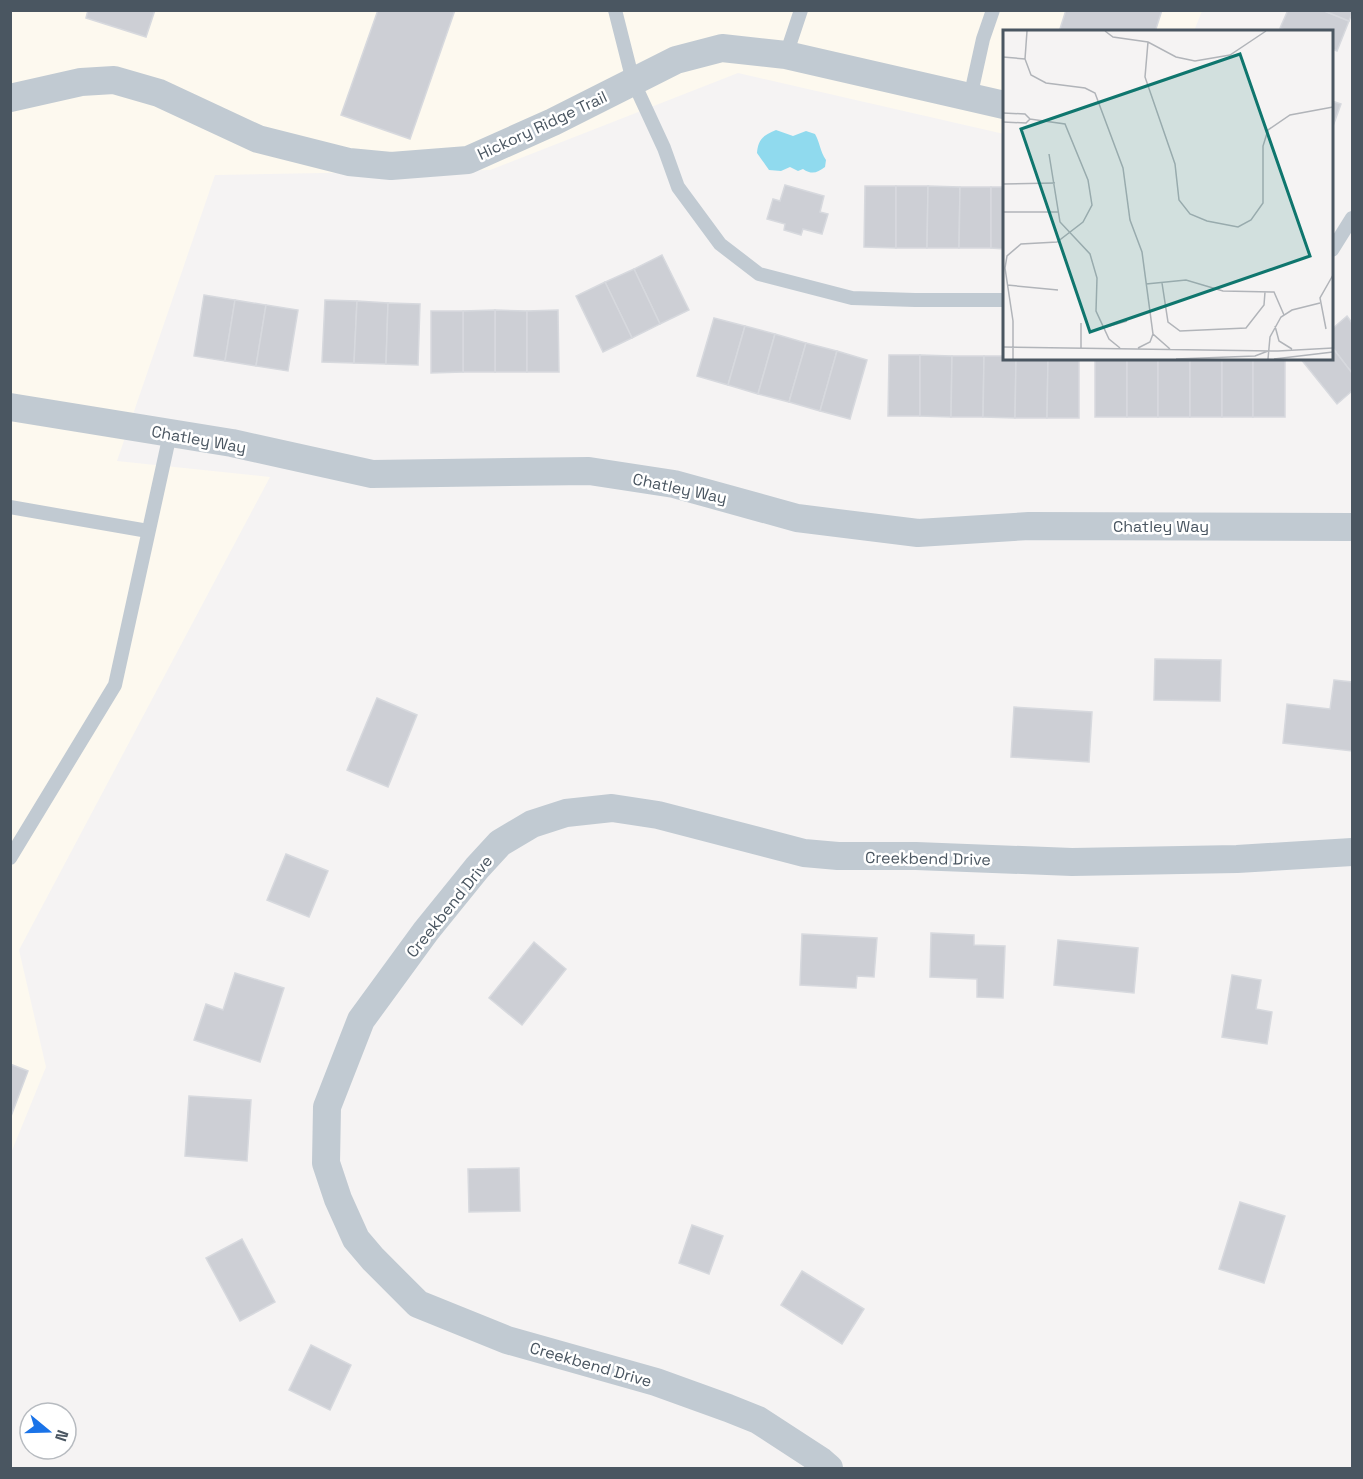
<svg xmlns="http://www.w3.org/2000/svg" width="1363" height="1479" font-family="'Space Grotesk',sans-serif">
  <style>
    .commercial { fill: #fdf9ef }
    .water { fill: #90daee }
    .building { fill: #cdcfd5; stroke: #d7d9de; stroke-width: 1.5 }
    .lines { fill: none; stroke-linecap: round; stroke-linejoin: round }
    .service { stroke: #c1cad2; stroke-width: 14 }
    .minor { stroke: #c1cad2; stroke-width: 28 }
    .labels { text-anchor: middle; stroke-width: 5; stroke-linejoin: round; paint-order: stroke }
    .street-label { font-size: 16px; fill: #4a5661; stroke: #fff }
    .inset-road { fill: none; stroke: #b1b4b9; stroke-width: 1.5 }
    .view { fill: #0f766e; fill-opacity: 0.15; stroke: #0f766e; stroke-width: 3 }
    .inset-edge { fill: none; stroke: #4a5661; stroke-width: 3 }
  </style>
  <rect width="100%" height="100%" fill="#f5f3f3"/>
  <path class="commercial" d="M11,11H1202L1194,31L1004,32V134L738,73L490,170L215,175L117,461L270,477L19,950L46,1067L11,1153Z"/>
  <path class="water" d="M776,130L793,136L806,131L815,134C820,143 820,151 826,160L825,167C817,173 812,175 803,169L798,171L790,167L781,171L769,170L757,153C758,140 763,135 776,130Z"/>
  <g class="building">
    <path d="M88,10H155L146,37L86,18Z"/>
    <path d="M378,10H455L410,139L341,115Z"/>
    <path d="M1066,10H1162L1155,32H1059Z"/>
    <path d="M1288,10H1322L1349,21L1337,51L1332,49V32H1289L1280,28Z"/>
    <path d="M1322,10H1352V13L1349,21Z"/>
    <path d="M1332,101L1341,104L1332,129Z"/>
    <path d="M785,185L824,196L820,212L828,214L822,234L803,229L801,235L784,230L785,224L767,219L773,199L780,201Z"/>
    <path d="M865,186H896V248L864,247Z"/>
    <path d="M896,186H928L927,248H896Z"/>
    <path d="M928,186L960,187L959,248H927Z"/>
    <path d="M960,187H991V248H959Z"/>
    <path d="M991,187H1004V249L991,248Z"/>
    <path d="M662,255L689,310L660,324L634,269Z"/>
    <path d="M634,269L660,324L632,338L605,282Z"/>
    <path d="M605,282L632,338L603,352L576,296Z"/>
    <path d="M204,295L235,300L225,361L194,356Z"/>
    <path d="M235,300L266,305L256,366L225,361Z"/>
    <path d="M325,300L357,301L354,363L322,362Z"/>
    <path d="M357,301L388,303L386,364L354,363Z"/>
    <path d="M388,303L420,304L418,365L386,364Z"/>
    <path d="M266,305L298,310L288,371L256,366Z"/>
    <path d="M495,310L527,311V372H495Z"/>
    <path d="M495,310V372H463V311Z"/>
    <path d="M558,310L559,372H527V311Z"/>
    <path d="M431,311H463V372L431,373Z"/>
    <path d="M1347,316L1352,323V373L1332,347V329Z"/>
    <path d="M714,318L745,326L728,385L697,376Z"/>
    <path d="M745,326L775,334L758,394L728,385Z"/>
    <path d="M775,334L806,343L789,402L758,394Z"/>
    <path d="M806,343L837,351L820,411L789,402Z"/>
    <path d="M1332,347L1352,373V391L1337,404L1300,358H1332Z"/>
    <path d="M837,351L867,360L850,419L820,411Z"/>
    <path d="M889,355H920V416H888Z"/>
    <path d="M920,355L952,356L951,417L920,416Z"/>
    <path d="M952,356H984L983,417H951Z"/>
    <path d="M984,356H1004V358H1016L1015,418L983,417Z"/>
    <path d="M1016,358H1048L1047,418H1015Z"/>
    <path d="M1048,358H1079V418H1047Z"/>
    <rect x="1095" y="358" width="32" height="59"/>
    <rect x="1127" y="358" width="31" height="59"/>
    <rect x="1158" y="358" width="32" height="59"/>
    <rect x="1190" y="358" width="32" height="59"/>
    <rect x="1222" y="358" width="31" height="59"/>
    <rect x="1253" y="358" width="32" height="59"/>
    <path d="M1155,659L1221,660L1220,701L1154,700Z"/>
    <path d="M1334,680L1352,682V751L1283,743L1287,704L1330,709Z"/>
    <path d="M377,698L417,715L388,787L347,770Z"/>
    <path d="M1014,707L1092,712L1089,762L1011,757Z"/>
    <path d="M286,854L328,871L309,917L267,900Z"/>
    <path d="M931,933L974,935V945L1005,946L1003,998L977,997V979L930,977Z"/>
    <path d="M802,934L877,938L874,977L857,976L856,988L800,985Z"/>
    <path d="M1058,940L1138,948L1134,993L1054,985Z"/>
    <path d="M534,942L566,969L522,1025L489,998Z"/>
    <path d="M235,973L284,988L260,1062L194,1040L206,1004L223,1010Z"/>
    <path d="M1232,975L1261,980L1256,1009L1272,1012L1267,1044L1222,1037Z"/>
    <path d="M10,1064L28,1071L10,1119Z"/>
    <path d="M189,1096L251,1100L247,1161L185,1156Z"/>
    <path d="M519,1168L520,1211L469,1212L468,1169Z"/>
    <path d="M1240,1202L1285,1216L1264,1283L1219,1269Z"/>
    <path d="M692,1225L723,1236L709,1274L679,1263Z"/>
    <path d="M242,1239L275,1302L240,1321L206,1258Z"/>
    <path d="M802,1271L864,1309L842,1344L781,1305Z"/>
    <path d="M311,1345L351,1365L330,1410L289,1390Z"/>
  </g>
  <g class="lines">
    <g class="service">
      <path d="M615,10L633,81L664,148L678,187L720,244L759,274L852,298L915,300H1004"/>
      <path d="M786,55L801,10"/>
      <path d="M970,98L983,39L993,10"/>
      <path d="M1332,250L1352,218"/>
      <path d="M10,507L148,531"/>
      <path d="M10,858L115,685L170,434"/>
    </g>
    <g class="minor">
      <path d="M10,98L81,82L114,80L159,93L258,139L349,162L391,166L468,160L553,122L676,60L722,48L786,55L1004,105"/>
      <path d="M10,407L232,443L372,474L589,471L674,484L797,518L918,533L1029,526L1352,527"/>
      <path d="M829,1468L821,1461L758,1420L728,1408L656,1382L507,1340L418,1304L373,1259L356,1239L338,1199L326,1163L327,1107L361,1020L426,931L477,868L500,843L532,824L566,813L612,808L658,815L804,853L838,856H916L1072,862L1237,859L1352,852"/>
    </g>
  </g>
  <g class="labels">
    <g class="street-label">
      <text transform="translate(542 125) rotate(-25)" y="6">Hickory Ridge Trail</text>
      <text transform="translate(199 439) rotate(10)" y="6">Chatley Way</text>
      <text transform="translate(680 488) rotate(12)" y="6">Chatley Way</text>
      <text x="1161" y="532">Chatley Way</text>
      <text transform="translate(928 858) rotate(1)" y="6">Creekbend Drive</text>
      <text transform="translate(449 906) rotate(-51)" y="6">Creekbend Drive</text>
      <text transform="translate(591 1364) rotate(16)" y="6">Creekbend Drive</text>
    </g>
  </g>
  <g transform="translate(1003 30)">
    <rect width="330" height="330" fill="#f5f3f3"/>
    <path class="inset-road" d="M24,1L22,29L28,45L43,53L82,58L92,63L120,138L127,190L139,222L150,304L167,319M102,1L110,7L145,12L173,27L192,31L227,25L263,1M145,12L142,47L172,134L176,170L187,184L204,191L235,197L248,190L260,173V116L265,100L287,85L330,77M0,27L22,29M0,83L22,84L27,89M0,92L23,93L27,89L62,94L85,150L89,175L80,192L54,212L18,214L4,226L2,238L10,291V329M46,124L57,192L87,224L94,248L93,281L106,309L117,318M0,154L52,153M0,182H55M159,253L165,292L177,301L243,298L261,275L262,262M143,254L183,250L220,261L271,262L281,285M4,255L55,260M272,296L276,311L289,319M103,297L124,291M323,299L317,268L330,245M0,317L275,321L330,318M78,318V293M135,318L147,312L150,304M173,329L252,326L265,321M265,329L267,307L278,287L289,280L317,273M271,329L330,322"/>
    <path class="view" d="M237,24L307,226L87,302L18,99Z"/>
    <rect width="330" height="330" class="inset-edge"/>
  </g>
  <rect width="1363" height="1479" fill="none" stroke="#4a5661" stroke-width="24"/>
  <g transform="translate(48 1431) rotate(109)"><circle r="28" fill="#ffffff" stroke="#b7bbc0" stroke-width="1.5"/>
  <path d="M0-4.5L10 22L0 15L-10 22Z" fill="#1a73e8"/>
  <text y="-9" font-size="16" font-weight="bold" text-anchor="middle" fill="#4a5661">N</text>
  </g>
</svg>
